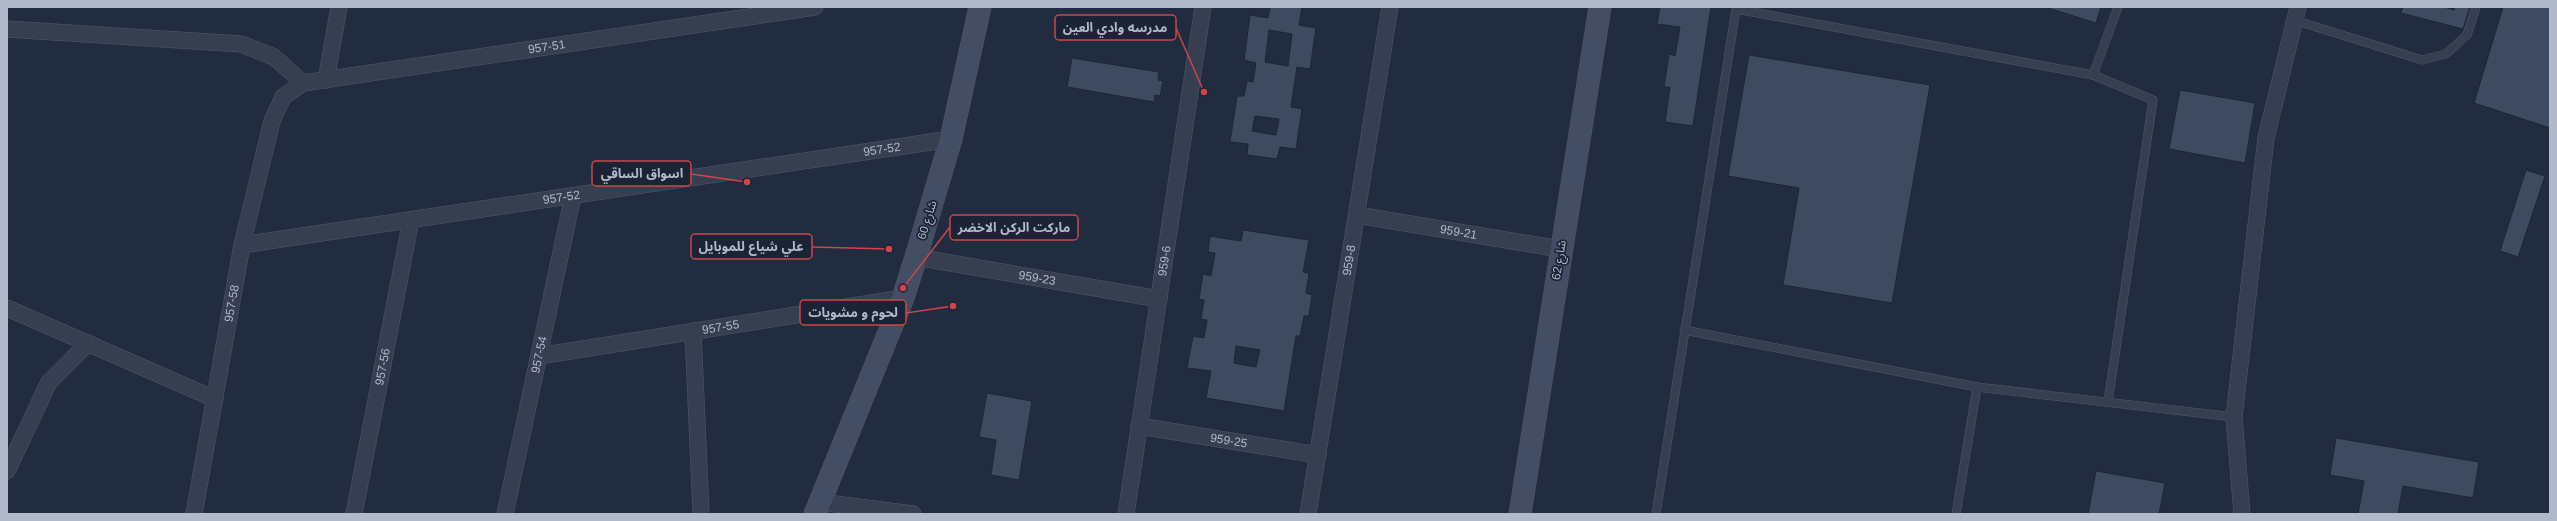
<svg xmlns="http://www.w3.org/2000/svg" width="2557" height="521" font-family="Helvetica,'Noto Sans Arabic',sans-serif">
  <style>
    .building { fill: #3d4a5f; stroke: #1d2537; fill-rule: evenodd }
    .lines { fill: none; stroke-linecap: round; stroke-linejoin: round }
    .lane-casing { stroke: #51596b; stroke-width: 9 }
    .street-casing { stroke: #51596b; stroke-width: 17 }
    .secondary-casing { stroke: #51596b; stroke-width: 23 }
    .lane { stroke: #363e50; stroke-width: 8 }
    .street { stroke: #363e50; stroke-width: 16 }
    .secondary { stroke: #434d63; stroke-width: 22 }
    .labels { text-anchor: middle; stroke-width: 3.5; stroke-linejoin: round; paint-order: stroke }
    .street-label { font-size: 12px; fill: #b2b9cb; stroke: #1b2335 }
    .leader { fill: none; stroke: #cf4549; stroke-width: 1.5 }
    .callout-dot { fill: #cf4549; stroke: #1b2335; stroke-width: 1.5 }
    .callout { fill: #1b2335; stroke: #cf4549; stroke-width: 1.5 }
    .callout-label { font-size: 13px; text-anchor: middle; font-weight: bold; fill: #b2b9cb }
  </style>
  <rect width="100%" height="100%" fill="#212c40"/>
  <g class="building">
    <path d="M1270,7H1302L1299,25L1316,28L1310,69L1297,67L1291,107L1302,109L1296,149L1280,147L1277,159L1247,155L1248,144L1230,142L1237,96H1244L1247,81L1253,82L1256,63L1244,60L1250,15L1268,18ZM1269,30L1292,34L1288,66L1265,62ZM1255,116L1279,119L1276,135L1252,131Z"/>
    <path d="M1660,7H1711L1693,126L1665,122L1670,87H1664L1669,54L1675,56L1680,27L1657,24Z"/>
    <path d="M2045,7H2101L2096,23Z"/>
    <path d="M2403,7H2444L2454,10L2455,7H2470L2463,29L2401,13Z"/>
    <path d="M2503,7H2550V128L2474,103Z"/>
    <path d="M1749,55L1930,85L1892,303L1783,285L1799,188L1728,176Z"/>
    <path d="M1072,58L1159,72L1158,80L1163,81L1160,96L1155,95L1154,102L1067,87Z"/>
    <path d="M2180,90L2255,103L2245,163L2169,149Z"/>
    <path d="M2526,170L2545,176L2518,257L2500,251Z"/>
    <path d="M1243,230L1309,240L1303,272L1309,273L1306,293L1312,295L1309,316H1304L1300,336H1296L1284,411L1206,398L1211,371L1187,368L1193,336L1204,338L1207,320L1201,319L1204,300L1199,299L1203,274L1211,276L1215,253L1208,252L1210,236L1241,241ZM1236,346L1260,350L1256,367L1234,363Z"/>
    <path d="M987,393L1032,401L1019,480L991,475L996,440L979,437Z"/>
    <path d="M2336,438L2479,462L2473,498L2403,486L2398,514H2358L2364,481L2330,475Z"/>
    <path d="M2096,471L2165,483L2159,514H2088Z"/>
  </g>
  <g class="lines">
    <g class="lane-casing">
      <g id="lane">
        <path d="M2294,20L2422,60L2446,54L2467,35L2476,7"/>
        <path d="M2093,75L2118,7"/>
        <path d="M1684,330L1977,387L2234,417"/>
        <path d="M1656,514L1736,9L2093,75L2153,100L2108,402"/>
        <path d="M1956,514L1977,387"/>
      </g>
    </g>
    <g class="street-casing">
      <g id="street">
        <path d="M7,29L241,44L274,57L303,83"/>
        <path d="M326,80L339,7"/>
        <path id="s1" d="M1357,215L1560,249"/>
        <path id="s2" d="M242,245L951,139"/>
        <path id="s3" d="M916,257L1159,299"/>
        <path d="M7,308L215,399"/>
        <path d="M693,331L701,514"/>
        <path id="s4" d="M539,356L903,298"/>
        <path id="s5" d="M1139,426L1318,455"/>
        <path d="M7,471L49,382L88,343"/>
        <path d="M820,502L913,514"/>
        <path id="s6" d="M194,514L242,245L272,121L283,97L303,83L815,7"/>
        <path id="s7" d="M354,514L411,220"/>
        <path id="s8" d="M505,514L573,196"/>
        <path id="s9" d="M1126,514L1203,7"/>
        <path id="s10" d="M1308,514L1390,7"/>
        <path d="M2242,514L2234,417L2266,138L2298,7"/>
      </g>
    </g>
    <g class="secondary-casing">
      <g id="secondary">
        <path d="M815,514L903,298L916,257L951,139L980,7"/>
        <path d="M1520,514L1600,7"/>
      </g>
    </g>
    <use href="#lane" class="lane"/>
    <use href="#street" class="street"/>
    <use href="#secondary" class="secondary"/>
  </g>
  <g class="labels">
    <g class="street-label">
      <text dy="4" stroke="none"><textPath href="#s6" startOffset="698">957-51</textPath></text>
      <text dy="4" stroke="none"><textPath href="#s2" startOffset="647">957-52</textPath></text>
      <text dy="4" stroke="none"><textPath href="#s2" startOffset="323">957-52</textPath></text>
      <text transform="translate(927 220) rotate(-73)" y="4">شارع 60</text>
      <text dy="4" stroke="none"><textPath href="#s1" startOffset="103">959-21</textPath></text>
      <text dy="4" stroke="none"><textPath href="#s9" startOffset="256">959-6</textPath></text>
      <text dy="4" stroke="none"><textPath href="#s10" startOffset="257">959-8</textPath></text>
      <text transform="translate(1559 260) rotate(-81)" y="4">شارع 62</text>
      <text dy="4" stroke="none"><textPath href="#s3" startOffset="123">959-23</textPath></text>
      <text dy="4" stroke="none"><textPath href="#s6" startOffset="214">957-58</textPath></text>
      <text dy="4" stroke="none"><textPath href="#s4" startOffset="184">957-55</textPath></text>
      <text dy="4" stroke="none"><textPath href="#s8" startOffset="163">957-54</textPath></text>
      <text dy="4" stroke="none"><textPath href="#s7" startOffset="150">957-56</textPath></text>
      <text dy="4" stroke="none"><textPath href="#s5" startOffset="91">959-25</textPath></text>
    </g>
  </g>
  <path class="leader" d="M1204 92L1176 28M747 182L691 174M903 288L950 227M889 249L812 247M953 306L906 313"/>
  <g class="callout-dot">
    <circle cx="1204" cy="92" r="4"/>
    <circle cx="747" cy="182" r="4"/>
    <circle cx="903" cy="288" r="4"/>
    <circle cx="889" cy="249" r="4"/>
    <circle cx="953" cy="306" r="4"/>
  </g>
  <g class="callout">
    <rect x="1055" y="15" width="121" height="25" rx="4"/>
    <rect x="592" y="161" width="99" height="25" rx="4"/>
    <rect x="950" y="215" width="128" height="25" rx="4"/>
    <rect x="691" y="234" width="121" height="25" rx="4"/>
    <rect x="800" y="300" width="106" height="25" rx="4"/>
  </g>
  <g class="callout-label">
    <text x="1115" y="32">مدرسه وادي العين</text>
    <text x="642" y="178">اسواق الساقي</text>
    <text x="1014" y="232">ماركت الركن الاخضر</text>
    <text x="751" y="251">علي شياع للموبايل</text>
    <text x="853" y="317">لحوم و مشويات</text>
  </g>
  <rect width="2557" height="521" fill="none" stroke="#b2b9cb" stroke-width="16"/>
</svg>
